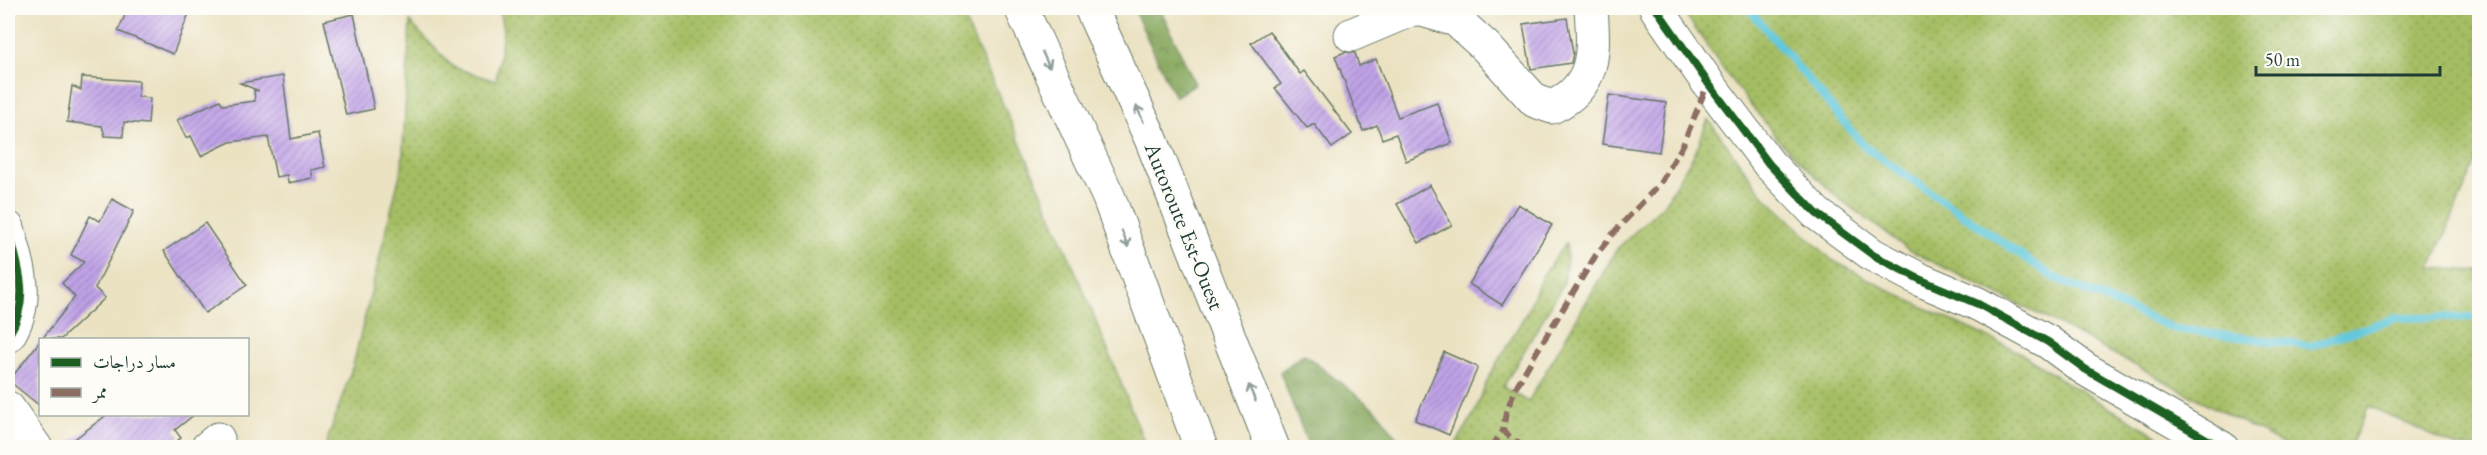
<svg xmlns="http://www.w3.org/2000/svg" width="2487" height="455" font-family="'EB Garamond',Amiri,serif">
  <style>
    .grass { fill: url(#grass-dots); stroke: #627e4c; stroke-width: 1.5 }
    .forest { fill: url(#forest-crowns); stroke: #527147; stroke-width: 1.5 }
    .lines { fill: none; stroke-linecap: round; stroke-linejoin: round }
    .stream { stroke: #5fc7db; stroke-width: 8 }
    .building { fill: url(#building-hatch) }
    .minor-casing { stroke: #676; stroke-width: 35 }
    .highway-casing { stroke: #676; stroke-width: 35 }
    .minor { stroke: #fff; stroke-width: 33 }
    .highway { stroke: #fff; stroke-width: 33 }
    .quiet { stroke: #8d6e63; stroke-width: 6; stroke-dasharray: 12 6; stroke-linecap: butt }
    .cycleway-casing { stroke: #fdfcf7; stroke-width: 11 }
    .cycleway { stroke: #1b5e20; stroke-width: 8 }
    .oneway { stroke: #8f9e9a }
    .labels { text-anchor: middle; stroke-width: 6; stroke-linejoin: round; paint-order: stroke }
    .street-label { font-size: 22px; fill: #1f3d34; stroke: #fdfcf7 }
  </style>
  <defs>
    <pattern id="grass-dots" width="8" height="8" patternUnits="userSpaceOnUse" patternTransform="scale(1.5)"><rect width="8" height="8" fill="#a5be64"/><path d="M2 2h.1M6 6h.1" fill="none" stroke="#869c53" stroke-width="1.8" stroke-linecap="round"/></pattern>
    <pattern id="forest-crowns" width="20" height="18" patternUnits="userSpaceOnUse" patternTransform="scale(1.5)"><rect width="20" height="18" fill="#84a55a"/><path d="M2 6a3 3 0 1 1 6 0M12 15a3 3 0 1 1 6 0" fill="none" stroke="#6b884b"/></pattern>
    <pattern id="building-hatch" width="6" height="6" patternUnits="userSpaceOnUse" patternTransform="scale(1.5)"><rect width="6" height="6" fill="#c1a3e8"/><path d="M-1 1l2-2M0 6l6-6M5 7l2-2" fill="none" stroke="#9c86bd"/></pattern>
  </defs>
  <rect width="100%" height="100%" fill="#fdfcf7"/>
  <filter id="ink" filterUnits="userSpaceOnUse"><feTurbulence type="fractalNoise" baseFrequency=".0167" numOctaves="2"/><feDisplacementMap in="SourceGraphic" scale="12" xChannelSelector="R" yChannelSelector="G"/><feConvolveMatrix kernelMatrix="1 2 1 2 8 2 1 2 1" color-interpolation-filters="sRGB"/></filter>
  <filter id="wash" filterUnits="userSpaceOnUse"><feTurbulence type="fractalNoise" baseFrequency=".008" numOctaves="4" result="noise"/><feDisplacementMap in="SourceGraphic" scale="24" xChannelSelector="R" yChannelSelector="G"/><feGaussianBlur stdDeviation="1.35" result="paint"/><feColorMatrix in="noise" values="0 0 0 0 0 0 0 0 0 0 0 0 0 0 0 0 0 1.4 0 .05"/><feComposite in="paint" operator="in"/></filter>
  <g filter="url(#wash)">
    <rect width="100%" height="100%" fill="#ebe2c2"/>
    <g class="grass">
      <path d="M499,8H959C1026,152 1089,299 1146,447H325L353,365L402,166L410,22L453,67L496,81L503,31Z"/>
      <path d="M1681,8H2479V154L2431,268L2479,271V447H2457L2369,406L2350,447H2288L2050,320L1909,250L1838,198L1781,143L1728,76Z"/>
      <path d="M1708,119L1763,195L1832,260L1908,300L2019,352L2067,383L2177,447H1454L1475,412L1489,376L1527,312L1542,276L1566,243L1567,258L1564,283L1503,387L1528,402L1617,249L1664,204L1696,151Z"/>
    </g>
    <g class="forest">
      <path d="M1133,8H1160L1195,84L1175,97Z"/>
      <path d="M1304,354L1379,413L1404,447H1309L1280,372Z"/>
    </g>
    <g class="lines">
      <path class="stream" d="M1748,8L1865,147L2053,277L2175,329L2311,346L2395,318L2480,317"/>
    </g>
    <g id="blocks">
      <g class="building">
        <path d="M128,8H191L173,54L118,31Z"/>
        <path d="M354,14L374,109L346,115L324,21Z"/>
        <path d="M1567,18L1573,53L1571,63L1531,69L1523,24Z"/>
        <path d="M1269,31L1300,74L1304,71L1352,134L1332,148L1314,124L1307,128L1275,88L1281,84L1251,43Z"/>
        <path d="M1345,52L1355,53L1359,66L1376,59L1398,117L1437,103L1452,143L1406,161L1396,134L1382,139L1377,125L1363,131L1335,56Z"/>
        <path d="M283,76L291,139L318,133L325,167L311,170L313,178L288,183L287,175L276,177L268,137L230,142L201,156L191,136L186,138L177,120L220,100L223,105L255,101L254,90L259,91L240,83Z"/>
        <path d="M82,77L139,81L138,97L150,98L148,124L124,122L123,137L105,136L102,126L67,122L72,86L81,90Z"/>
        <path d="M1609,95L1666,103L1659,152L1602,144Z"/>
        <path d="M1430,185L1452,225L1419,243L1397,204Z"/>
        <path d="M112,199L134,211L95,288L105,298L61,339H42L75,297L62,283L84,262L71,255L90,216L100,221Z"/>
        <path d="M1518,204L1552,225L1502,305L1469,284Z"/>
        <path d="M205,223L247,285L205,313L164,251Z"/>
        <path d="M40,341V406L9,381Z"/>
        <path d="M1444,352L1478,367L1449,435L1415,420Z"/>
        <path d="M108,414H195L175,430L181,438L168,447H64Z"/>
      </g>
    </g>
  </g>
  <g filter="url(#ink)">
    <use href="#blocks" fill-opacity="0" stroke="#676" stroke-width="1.5"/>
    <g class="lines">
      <g class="minor-casing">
        <g id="minor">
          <path d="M1656,8L1708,83L1769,164L1816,213L1873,255L1921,280L1978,304L2048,342L2085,369L2222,448"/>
          <path d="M1351,35L1415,8L1456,20L1486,47L1535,101L1552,107C1597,86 1594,51 1591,8"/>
          <path d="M8,228C18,267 32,299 8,336"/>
          <path d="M8,408L36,448"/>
          <path d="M207,448L218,439"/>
        </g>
      </g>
      <g class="highway-casing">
        <g id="highway">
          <path d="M1021,8L1109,198L1201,448"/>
          <path d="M1091,8L1151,139L1273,448"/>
        </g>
      </g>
      <use href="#minor" class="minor"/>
      <use href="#highway" class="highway"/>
      <g class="quiet">
        <path d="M1491,448L1503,431"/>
        <path d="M1524,448L1503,431L1506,412L1516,387L1534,356L1596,255L1617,229L1659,185L1683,145L1708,83"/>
      </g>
      <g class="cycleway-casing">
        <g id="cycleway">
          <path d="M1656,8L1708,83L1769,164L1816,213L1873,255L1921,280L1978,304L2048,342L2085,369L2222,448"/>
          <path d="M8,228C18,267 32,299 8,336"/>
        </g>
      </g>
      <use href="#cycleway" class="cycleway"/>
    </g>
    <defs><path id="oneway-shaft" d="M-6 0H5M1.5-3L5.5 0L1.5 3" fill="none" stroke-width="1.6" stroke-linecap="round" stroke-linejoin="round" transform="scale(1.5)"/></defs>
    <g class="oneway">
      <use href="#oneway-shaft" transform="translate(1046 60) rotate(65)"/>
      <use href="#oneway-shaft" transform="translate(1140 114) rotate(-114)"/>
      <use href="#oneway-shaft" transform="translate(1125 239) rotate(69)"/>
      <use href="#oneway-shaft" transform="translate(1252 393) rotate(-112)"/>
    </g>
  </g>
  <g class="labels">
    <g class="street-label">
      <text transform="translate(1185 226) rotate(68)" y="8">Autoroute Est-Ouest</text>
    </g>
  </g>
  <rect width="2487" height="455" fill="none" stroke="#fdfcf7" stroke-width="30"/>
  <rect x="39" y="338" width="210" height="78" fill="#fdfcf7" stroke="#a4b0a9" stroke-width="1.5"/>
  <rect x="51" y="358" width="30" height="9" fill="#1b5e20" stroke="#a4b0a9" stroke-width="1.5"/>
  <text x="93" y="368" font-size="18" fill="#1f3d34">مسار دراجات</text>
  <rect x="51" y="388" width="30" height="9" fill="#8d6e63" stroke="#a4b0a9" stroke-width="1.5"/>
  <text x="93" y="398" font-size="18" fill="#1f3d34">ممر</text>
  <path d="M2256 66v9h184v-9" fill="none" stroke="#1f3d34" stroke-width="3"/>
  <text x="2265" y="66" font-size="18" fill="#1f3d34" stroke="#fdfcf7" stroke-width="4.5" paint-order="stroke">50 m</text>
</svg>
